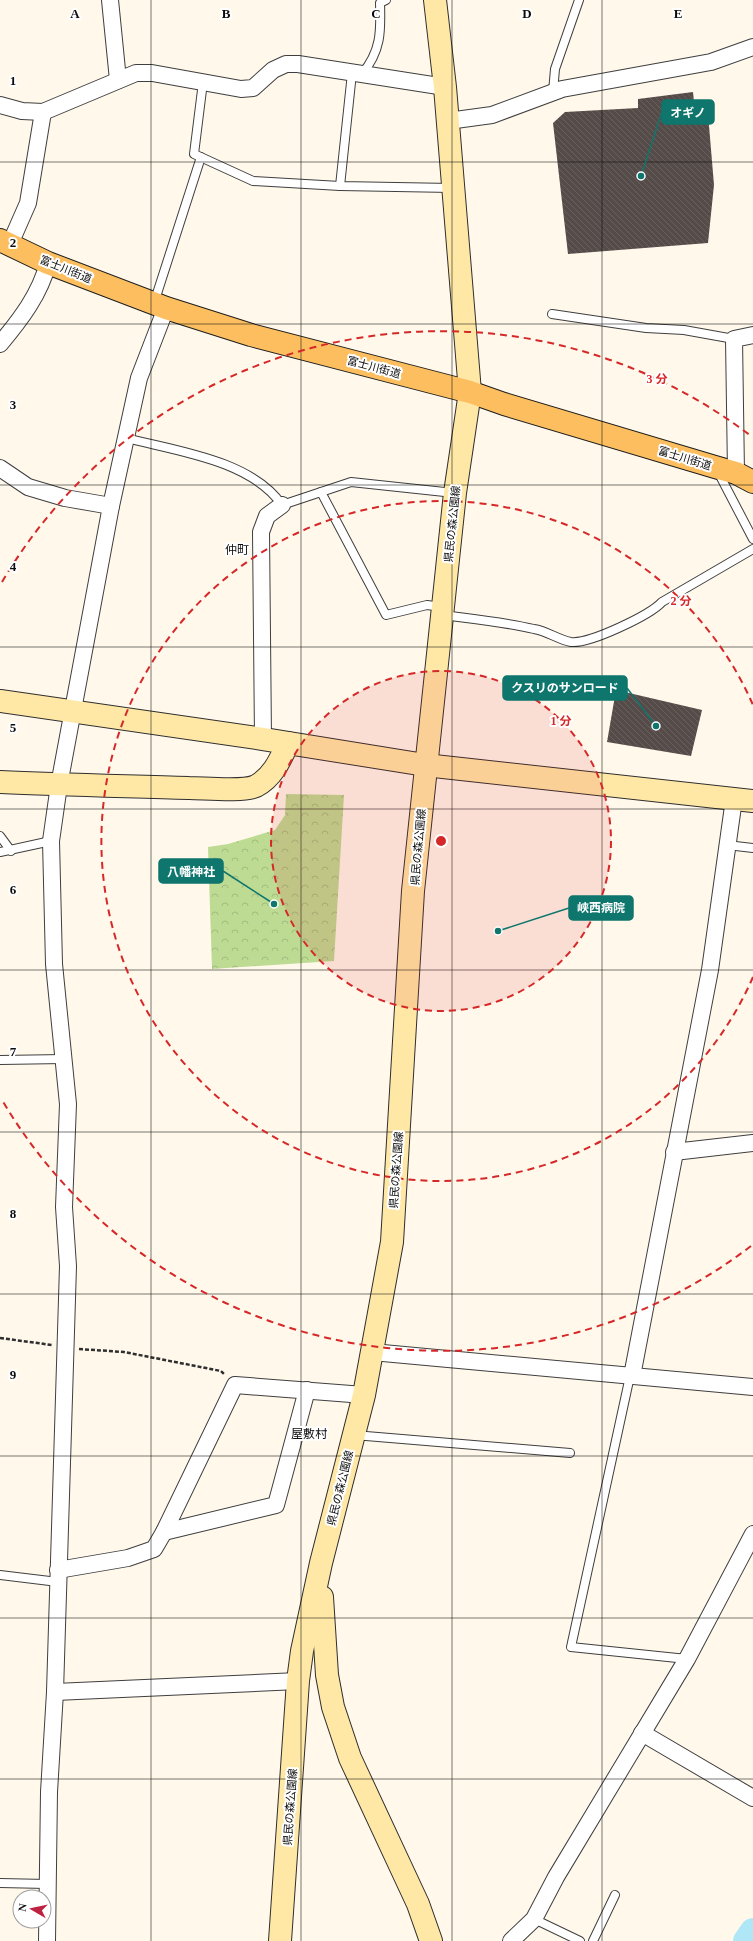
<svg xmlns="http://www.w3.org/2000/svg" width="753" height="1941" font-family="'Times New Roman','Noto Sans JP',serif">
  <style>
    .forest { fill: url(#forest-crowns) }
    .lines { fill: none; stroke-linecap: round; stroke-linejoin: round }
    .river { stroke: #afe7f7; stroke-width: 26 }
    .building { fill: url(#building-back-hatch) }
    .lane-casing { stroke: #3f3f3f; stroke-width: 10 }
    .street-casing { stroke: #3f3f3f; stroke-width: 18 }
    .secondary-casing { stroke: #2e2e2e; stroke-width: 24 }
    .primary-casing { stroke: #1d1d1d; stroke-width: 24 }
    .path { stroke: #2e2e2e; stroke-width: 2.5; stroke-dasharray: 4 2; stroke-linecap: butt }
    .lane { stroke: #fff; stroke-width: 8 }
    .street { stroke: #fff; stroke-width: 16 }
    .secondary { stroke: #ffe8a6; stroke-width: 22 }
    .primary { stroke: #fcbe5f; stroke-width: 22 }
    .grid { fill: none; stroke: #0c0c0c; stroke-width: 1; stroke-opacity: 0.55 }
    .ring { fill: none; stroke: #d62828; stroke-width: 2; stroke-dasharray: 7 5 }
    .labels { text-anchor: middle; stroke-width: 4; stroke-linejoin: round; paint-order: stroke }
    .street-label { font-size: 11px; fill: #0c0c0c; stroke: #fff }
    .neighbourhood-label { font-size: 12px; fill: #0c0c0c; stroke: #fff }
    .grid-label { font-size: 13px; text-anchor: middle; font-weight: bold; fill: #0c0c0c; stroke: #fff; stroke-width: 4; stroke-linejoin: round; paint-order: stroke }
    .centre { fill: #d62828; stroke: #fff; stroke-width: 2 }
    .ring-label { font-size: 12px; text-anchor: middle; font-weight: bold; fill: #d62828; stroke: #fff; stroke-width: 4; stroke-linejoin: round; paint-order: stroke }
    .leader { fill: none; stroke: #0f766e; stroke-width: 1.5 }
    .callout-dot { fill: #0f766e; stroke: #fff; stroke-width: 1.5 }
    .callout { fill: #0f766e; stroke: #0f766e; stroke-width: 1.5 }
    .callout-label { font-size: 12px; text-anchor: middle; font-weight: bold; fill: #fff }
  </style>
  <defs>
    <pattern id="forest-crowns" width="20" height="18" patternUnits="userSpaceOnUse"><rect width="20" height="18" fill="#bedb93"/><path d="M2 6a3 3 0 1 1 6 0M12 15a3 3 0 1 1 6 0" fill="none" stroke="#a2bb7e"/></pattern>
    <pattern id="building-back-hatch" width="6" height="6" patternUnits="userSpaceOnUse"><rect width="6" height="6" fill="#554b48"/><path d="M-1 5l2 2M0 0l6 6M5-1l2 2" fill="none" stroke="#68605e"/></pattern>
  </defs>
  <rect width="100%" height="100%" fill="#fff8eb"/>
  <path class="forest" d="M286,794L344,795L334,961L212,969L208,847L228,844L275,830L285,815Z"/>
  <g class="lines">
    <path class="river" d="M746,1941L753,1931"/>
  </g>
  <g class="building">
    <path d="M693,92L694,102H707L714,185L708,243L568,254L553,123L565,112L638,108V99Z"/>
    <path d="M616,690L702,710L691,756L607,742Z"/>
  </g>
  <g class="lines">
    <g class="lane-casing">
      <g id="lane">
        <path d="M362,74C381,51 381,32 380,3L386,0"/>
        <path d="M203,82L194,154L253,181L340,186L452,188"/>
        <path d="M553,92L555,69L579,0"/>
        <path d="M340,186L352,73"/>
        <path d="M154,303L201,157"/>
        <path d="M552,314L646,328L684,330L734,339"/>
        <path d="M126,438C176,451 251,460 282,505L351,482L454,493"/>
        <path d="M718,472L753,539"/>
        <path d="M321,492L386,615L427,605L442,607"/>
        <path d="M443,615C473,619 504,622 534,629C547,631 559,640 571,642C590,644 650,615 662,602L753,549"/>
        <path d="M0,836L11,851"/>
        <path d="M727,845L753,848"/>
        <path d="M0,852L51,841"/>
        <path d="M0,1060L64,1059"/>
        <path d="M630,1376L571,1647L687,1659"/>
        <path d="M354,1435L570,1453"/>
        <path d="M0,1575L58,1582"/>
        <path d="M0,1883L47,1884"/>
        <path d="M534,1919L580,1941"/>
        <path d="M593,1941L615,1895"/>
      </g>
    </g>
    <g class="street-casing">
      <g id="street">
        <path d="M110,0L118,80"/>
        <path d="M0,105L22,111L43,112L136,73H152L241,89L253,88L273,70L286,64H298L445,87"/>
        <path d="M448,121L492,115L562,89L711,62L753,47"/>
        <path d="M10,244L28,203L43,112"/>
        <path d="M0,344C21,319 40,294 48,263"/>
        <path d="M0,468L28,487L65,498L111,506"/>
        <path d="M736,473L734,339L753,335"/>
        <path d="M263,739L261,532L267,516L282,505"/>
        <path d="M674,1152L753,1143"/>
        <path d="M372,1352L753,1387"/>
        <path d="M632,1376L710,970L734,799"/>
        <path d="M164,1532L276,1505L307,1390"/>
        <path d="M58,1570L128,1558L154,1549L164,1532L235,1385L364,1395"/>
        <path d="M55,1692L298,1681"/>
        <path d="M642,1733L753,1798"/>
        <path d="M47,1941L49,1792L55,1692L68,1266L64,1207L68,1104L54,964L51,841L59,785L111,506L139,378L166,308"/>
        <path d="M511,1941L534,1919L556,1877L687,1659L753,1534"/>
      </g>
    </g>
    <g class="secondary-casing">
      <g id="secondary">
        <path d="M0,701L263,739L425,765L753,801"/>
        <path d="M0,782C63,785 126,786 189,788C204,788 244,792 256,786C273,777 280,760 288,743"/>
        <path d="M322,1597L327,1675L333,1707L350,1758L418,1904L431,1941"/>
        <path d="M280,1941L298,1681L302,1651L321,1563L364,1395L392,1242L413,891L455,493L470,392L445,87L435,0"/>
      </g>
    </g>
    <g class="primary-casing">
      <path id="primary" d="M0,240L48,263L166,308L251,335L470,392L504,404L715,467L736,473L753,482"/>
    </g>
    <g class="path">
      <path d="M0,1338L52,1345"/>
      <path d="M79,1349L124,1352L221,1371L225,1375"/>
    </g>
    <use href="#lane" class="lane"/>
    <use href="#street" class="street"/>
    <use href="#secondary" class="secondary"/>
    <use href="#primary" class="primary"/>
  </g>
  <path class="grid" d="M151,0V1941M301,0V1941M452,0V1941M602,0V1941M0,162H753M0,324H753M0,485H753M0,647H753M0,809H753M0,970H753M0,1132H753M0,1294H753M0,1456H753M0,1618H753M0,1779H753"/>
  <circle cx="441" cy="841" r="170" fill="#d62828" fill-opacity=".12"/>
  <g class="ring">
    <circle cx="441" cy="841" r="170"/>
    <path d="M753 977A340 340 0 1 1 753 705"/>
    <path d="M751 1246A510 510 0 0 1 2 1100M2 582A510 510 0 0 1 751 436"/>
  </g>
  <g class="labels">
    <g class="street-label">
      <text transform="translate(66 269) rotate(22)" y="4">富士川街道</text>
      <text transform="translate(374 367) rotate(15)" y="4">富士川街道</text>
      <text transform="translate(685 458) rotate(17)" y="4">富士川街道</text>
      <text transform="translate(452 524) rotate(-84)" y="4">県民の森公園線</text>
      <text transform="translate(418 847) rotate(-85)" y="4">県民の森公園線</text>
      <text transform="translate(396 1170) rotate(-86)" y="4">県民の森公園線</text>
      <text transform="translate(340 1488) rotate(-76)" y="4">県民の森公園線</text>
      <text transform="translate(290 1807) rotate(-86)" y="4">県民の森公園線</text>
    </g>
    <g class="neighbourhood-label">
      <text x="237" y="554">仲町</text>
      <text x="309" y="1438">屋敷村</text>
    </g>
  </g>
  <g class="grid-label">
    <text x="75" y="18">A</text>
    <text x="226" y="18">B</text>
    <text x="376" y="18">C</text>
    <text x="527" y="18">D</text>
    <text x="678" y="18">E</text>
    <text x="13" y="85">1</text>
    <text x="13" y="247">2</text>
    <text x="13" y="409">3</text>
    <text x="13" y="571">4</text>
    <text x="13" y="732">5</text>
    <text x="13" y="894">6</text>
    <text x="13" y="1056">7</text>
    <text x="13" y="1218">8</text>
    <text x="13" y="1379">9</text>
  </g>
  <circle cx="441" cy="841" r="6" class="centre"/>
  <g class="ring-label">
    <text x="657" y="383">3 分</text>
    <text x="681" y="605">2 分</text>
    <text x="561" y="725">1 分</text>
  </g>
  <path class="leader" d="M641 176L662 112M656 726L627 688M274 904L223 871M498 931L569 908"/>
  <g class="callout-dot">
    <circle cx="641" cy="176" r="4"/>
    <circle cx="656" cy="726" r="4"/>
    <circle cx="274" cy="904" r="4"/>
    <circle cx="498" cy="931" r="4"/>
  </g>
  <g class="callout">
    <rect x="662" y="100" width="52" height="24" rx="4"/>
    <rect x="503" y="676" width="124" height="24" rx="4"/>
    <rect x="159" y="859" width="64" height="24" rx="4"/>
    <rect x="569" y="896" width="64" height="24" rx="4"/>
  </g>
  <g class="callout-label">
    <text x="688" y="117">オギノ</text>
    <text x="565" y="692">クスリのサンロード</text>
    <text x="191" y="876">八幡神社</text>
    <text x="601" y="912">峡西病院</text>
  </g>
  <g transform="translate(32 1909) rotate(279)"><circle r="19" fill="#ffffff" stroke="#9e9e9e"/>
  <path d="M0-3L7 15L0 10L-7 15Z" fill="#bf2140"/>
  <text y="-6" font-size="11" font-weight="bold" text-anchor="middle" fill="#0c0c0c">N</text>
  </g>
</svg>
